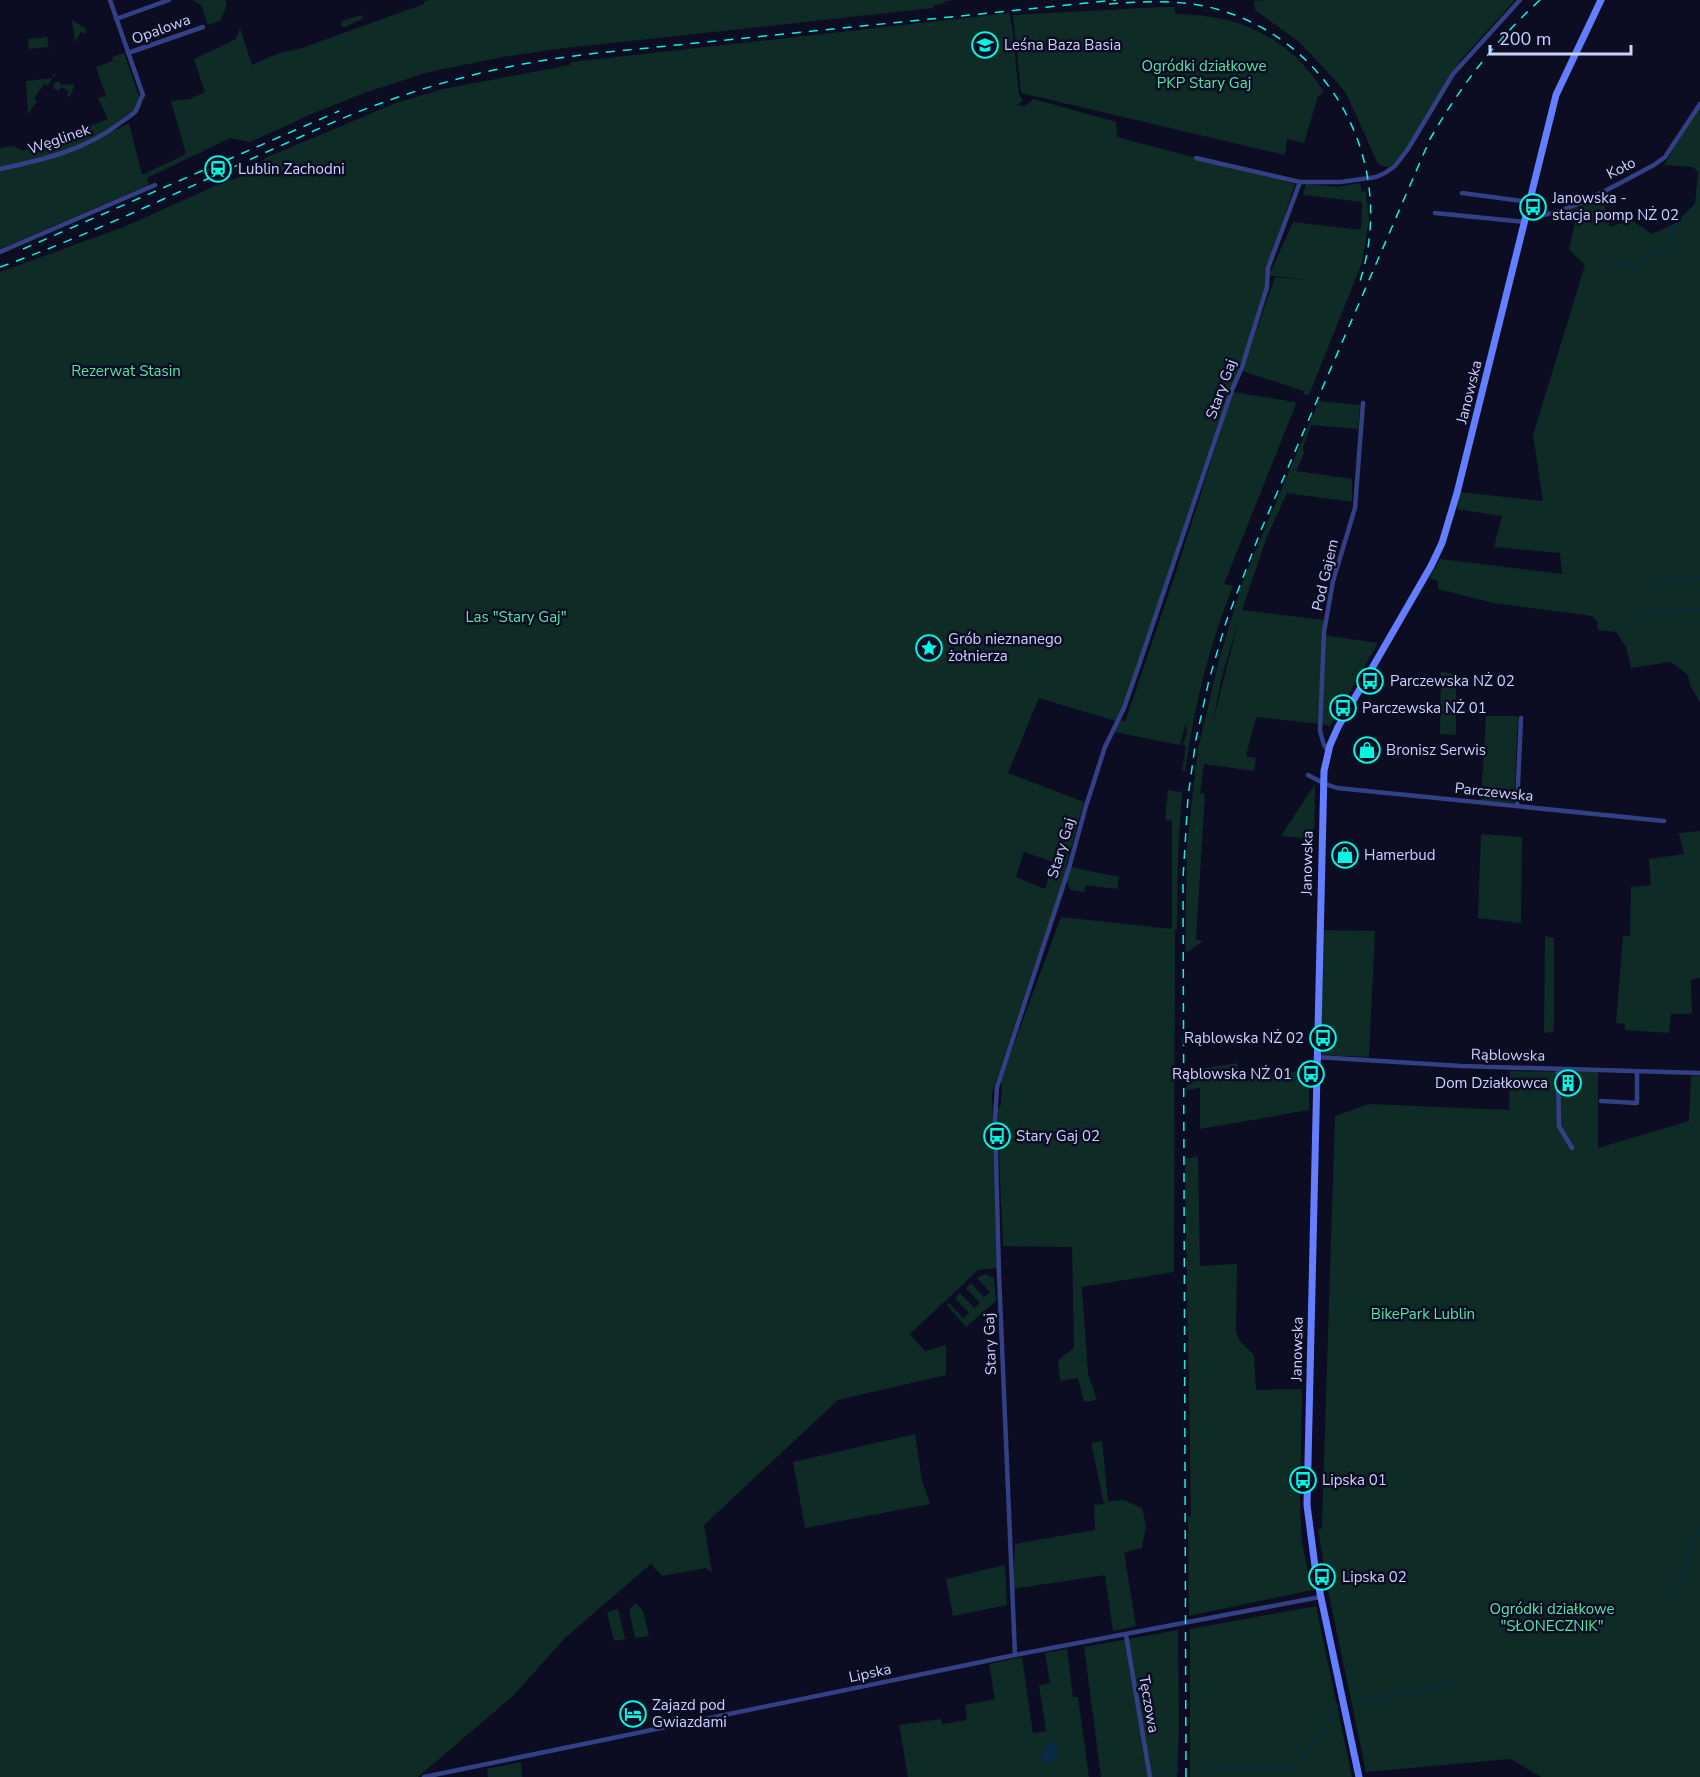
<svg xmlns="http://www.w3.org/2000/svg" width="1700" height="1777" font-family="'Nunito Sans',sans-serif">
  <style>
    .green { fill: #0e2c25; fill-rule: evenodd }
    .water { fill: #082a45 }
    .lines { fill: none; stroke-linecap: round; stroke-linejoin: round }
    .stream { stroke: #082a45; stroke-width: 1.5 }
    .street { stroke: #334084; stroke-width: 4.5 }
    .secondary { stroke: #647eff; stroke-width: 7 }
    .rail { stroke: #00f8e0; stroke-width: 1.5; stroke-dasharray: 9 8; stroke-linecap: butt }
    .labels { text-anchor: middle; stroke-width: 5; stroke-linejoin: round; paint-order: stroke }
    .street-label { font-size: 15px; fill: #cdd1ff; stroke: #0c0c22 }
    .poi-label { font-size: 15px; fill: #cdd1ff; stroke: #0c0c22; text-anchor: start }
    .park-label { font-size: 15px; fill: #51e7a4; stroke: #0c0c22 }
  </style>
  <rect width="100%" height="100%" fill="#0c0c22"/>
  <g class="green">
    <path d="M192,0H225L227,5L220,21L208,25L201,5Z"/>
    <path d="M428,0H955L945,1L942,4L933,5V8L557,49L503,57L429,72L367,92L321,110L250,142L230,138L147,178L149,185L0,249V148L13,146L23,151L108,119L98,98L106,96L96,67L113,61L112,57L124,53L139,96L135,111L125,116L94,141L129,123L142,175L186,154L171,101L190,99L205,92L194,59L236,39L240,28L252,65L279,53L302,48L424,4V2Z"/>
    <path d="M1265,0H1515L1460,61L1406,149L1394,164L1387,167L1378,164L1347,95L1338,83L1299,42L1255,10L1254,1Z"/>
    <path d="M1162,7H1174L1176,14C1239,14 1290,38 1324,92L1318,96L1304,143L1287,139L1285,155L1021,93L1013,15Z"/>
    <path d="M1010,13L1011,24L1012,25L1019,94L1023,101L1016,105L1025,106L1034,99L1116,122L1117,137L1295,184L1273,252L1265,286L1247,346L1231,388L1124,707L1115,721L1039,698L1008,773L1084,802L1066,866L1119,877L1117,889L1086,885L1084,892L1070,890L1066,877L1044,937L992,1093L997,1268L978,1270L910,1334L925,1351L946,1345V1375L838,1400L704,1525L712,1572L706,1568L662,1576L651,1564L565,1638L513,1696L418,1777H0V272L126,226L215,186L250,173L265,158L396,103L443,89L570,65L571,62ZM1024,852L1053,862L1045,889L1016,877Z"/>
    <path d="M361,15L363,16L362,19L345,27L341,26L342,21Z"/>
    <path d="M72,20L85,28L86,31L84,34L81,32L75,42Z"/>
    <path d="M47,37L49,50L47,47L29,49L28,39Z"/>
    <path d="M53,74H56L47,86L44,84L34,98L37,101L28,114L26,81L53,78Z"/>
    <path d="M73,81L74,86L70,97L67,96L69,91L61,87L59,91L53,88L55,82H60L61,85L73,84Z"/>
    <path d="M1700,104V703L1690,685L1688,675L1671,662L1631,668L1626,647L1616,632L1598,630L1597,621L1592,616L1493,603L1438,589V581L1429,578L1440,559L1562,574L1560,553L1494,547L1502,516L1457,509L1460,492L1543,501L1533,435L1585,265L1569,250L1575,222L1570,208L1602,195L1610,227L1631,220L1652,234L1674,224L1695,204L1698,172L1693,167L1664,165Z"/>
    <path d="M1360,183L1362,192L1366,191L1369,220L1362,263L1309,395L1303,394L1304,391L1242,371L1275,277L1313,281L1269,275L1293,222L1361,230L1362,202L1303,195L1306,184L1337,187Z"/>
    <path d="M1233,392L1295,402L1296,404L1224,584L1233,586C1209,645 1194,708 1185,771H1182L1186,746L1182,745L1187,734L1186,723L1180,745L1114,732L1120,720L1125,722L1177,569Z"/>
    <path d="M1319,401L1360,405L1358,429L1311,425L1303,447L1304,453L1296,471L1352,479V502L1287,493L1266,539L1242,610L1324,620L1323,635L1378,643L1330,726L1321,724L1256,717L1246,756L1256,758L1254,771L1204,764L1200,793L1205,794L1196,939L1203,941L1188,952L1185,951L1187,846L1191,808L1198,749L1219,660L1242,583ZM1239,619L1212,725L1222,676Z"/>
    <path d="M1441,672L1456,674V735L1440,734Z"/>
    <path d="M1486,716H1518L1514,803L1481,801Z"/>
    <path d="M1315,784L1314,839L1281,836Z"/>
    <path d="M1168,790L1182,792L1178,857L1177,929L1175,930L1174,1272L1082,1287L1088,1374L1097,1400L1084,1402L1078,1378L1060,1381L1058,1360L1074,1348L1072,1247L1003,1246L997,1110L1001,1104L1002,1083L1000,1082L1061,917L1172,929V821L1165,820Z"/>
    <path d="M1700,831V978L1691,980L1692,1014H1671L1669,1033L1625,1030V1024L1616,1023L1623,936H1630L1631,887L1651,885L1649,859L1684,854L1679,833Z"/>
    <path d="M1481,834L1522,837L1521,923L1478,918Z"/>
    <path d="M1323,930L1375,931L1369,1057L1322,1055L1324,1032L1321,1022Z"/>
    <path d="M1545,936L1554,938V1023L1553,1032L1544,1033Z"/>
    <path d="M1237,1063L1241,1081L1309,1069V1110L1200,1129V1088L1186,1090L1187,1071Z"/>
    <path d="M1510,1071L1598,1072V1148L1689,1121L1691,1076H1700V1777H1541L1511,1759L1366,1772L1329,1595L1318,1529L1322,1528V1522L1335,1116L1369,1104L1509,1110Z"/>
    <path d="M1198,1156L1200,1266L1237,1264L1236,1332L1239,1340L1254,1355L1256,1390L1302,1389L1300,1506L1302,1543L1312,1590L1189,1616L1188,1516H1191L1185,1159Z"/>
    <path d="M985,1274L994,1278L996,1301L966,1327L947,1305L949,1303L963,1318L969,1313L955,1298L960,1293L974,1308L980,1303L966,1288L971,1283L984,1297L990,1292L977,1278Z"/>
    <path d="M915,1434L922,1480L930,1504L805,1528L793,1462Z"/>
    <path d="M1102,1441L1108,1501L1124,1500L1142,1508L1146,1525L1142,1548L1124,1552L1136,1626L1113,1631L1105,1575L1013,1589L1015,1544L1095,1530L1094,1505L1104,1504L1091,1443Z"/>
    <path d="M1005,1565L1007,1605L953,1616L946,1579Z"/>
    <path d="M636,1603L643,1611L649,1636L635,1638L629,1609Z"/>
    <path d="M1316,1606L1352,1777H1190V1629Z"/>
    <path d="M618,1609L625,1639L614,1641L607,1612Z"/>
    <path d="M1178,1630L1179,1727L1177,1777H1101L1084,1647Z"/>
    <path d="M1067,1649L1073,1697H1078L1089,1777H908L899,1725L941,1719L942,1724L967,1720L965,1705L995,1699L989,1664L1022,1657L1033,1733L1046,1731L1039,1685L1050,1683L1045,1653Z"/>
    <path d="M521,1762L522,1777H488L487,1769Z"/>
  </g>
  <path class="water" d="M1053,1742L1056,1747L1058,1757L1048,1763L1040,1760L1044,1749Z"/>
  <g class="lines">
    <g class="stream">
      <path d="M857,2L858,13"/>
      <path d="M1697,195L1700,193"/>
      <path d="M1610,264L1618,266L1625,264L1629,266L1638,265L1649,255L1658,253L1670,245V232L1694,206"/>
      <path d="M1655,581L1700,577"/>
      <path d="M1633,614L1700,609"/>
      <path d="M1673,1594L1700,1526"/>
      <path d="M1353,1702L1460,1682"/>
      <path d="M1139,1769H1147"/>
      <path d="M1151,1769L1157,1772L1179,1770"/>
      <path d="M1206,1769L1242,1770L1254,1768L1273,1770L1294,1765L1312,1747L1338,1705"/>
    </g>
    <g class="street">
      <path d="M116,19L169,0"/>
      <path d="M128,53L203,27"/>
      <path d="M1196,158L1300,182H1341L1376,177L1385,173L1395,166L1408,149L1453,74L1520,0"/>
      <path d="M0,169C42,160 86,150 120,123C125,119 131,116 135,112C139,107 139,100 143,95L110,0"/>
      <path d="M1462,193L1530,202"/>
      <path d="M1435,213L1525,222"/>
      <path d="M1526,215C1552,224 1628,178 1654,165L1665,157L1700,104"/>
      <path d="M0,252L155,185"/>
      <path d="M1328,751L1324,745L1320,731L1324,632L1333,581L1355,508L1363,403"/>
      <path d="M1308,775L1323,783L1337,788L1664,821"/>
      <path d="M1517,806L1521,718"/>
      <path d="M1316,1057L1461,1066L1700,1073"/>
      <path d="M1558,1069L1559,1126L1572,1148"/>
      <path d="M1601,1101L1637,1103V1072"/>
      <path d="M1126,1635L1150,1777"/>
      <path d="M1015,1655L999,1275L995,1119L997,1087L1069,868L1086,806L1105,747L1124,708L1139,665L1232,390L1242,367L1267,287L1268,268L1300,182"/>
      <path d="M424,1777L1015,1655L1320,1597"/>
    </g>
    <path class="secondary" d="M1359,1777L1316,1574L1307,1505L1324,771L1330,745L1338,727L1431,566L1442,543L1457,493L1556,95L1601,0"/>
    <g class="rail">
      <path d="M1109,4C1143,1 1176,0 1209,7C1331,37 1398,163 1360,281"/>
      <path d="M23,249L339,111"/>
      <path d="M0,267C95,233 188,187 280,146C316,130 352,113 390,100C454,77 521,62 589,54L1116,0"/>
      <path d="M1186,1777L1183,878L1188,797L1196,739L1209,680L1226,622L1261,530L1430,139C1460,87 1495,41 1540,0"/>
    </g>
  </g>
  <defs>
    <g id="school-ring" transform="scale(1.35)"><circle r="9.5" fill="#0c0c22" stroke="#00f8e0" stroke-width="1.5"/><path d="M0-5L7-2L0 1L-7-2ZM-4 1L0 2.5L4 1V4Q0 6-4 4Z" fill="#00f8e0"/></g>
    <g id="station-ring" transform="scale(1.35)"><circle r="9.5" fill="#0c0c22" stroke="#00f8e0" stroke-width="1.5"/><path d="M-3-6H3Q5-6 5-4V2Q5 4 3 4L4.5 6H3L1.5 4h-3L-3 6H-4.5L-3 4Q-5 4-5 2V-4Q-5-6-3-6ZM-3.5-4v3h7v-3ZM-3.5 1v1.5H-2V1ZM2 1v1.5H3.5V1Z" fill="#00f8e0"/></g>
    <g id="bus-ring" transform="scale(1.35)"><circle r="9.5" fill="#0c0c22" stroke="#00f8e0" stroke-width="1.5"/><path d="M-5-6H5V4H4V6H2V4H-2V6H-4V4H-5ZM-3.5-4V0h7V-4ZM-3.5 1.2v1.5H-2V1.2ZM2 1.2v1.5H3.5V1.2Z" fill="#00f8e0"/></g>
    <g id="sight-ring" transform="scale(1.35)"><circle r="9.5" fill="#0c0c22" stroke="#00f8e0" stroke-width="1.5"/><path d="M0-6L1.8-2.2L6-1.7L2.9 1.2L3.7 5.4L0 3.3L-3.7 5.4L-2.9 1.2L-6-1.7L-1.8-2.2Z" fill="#00f8e0"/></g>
    <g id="shop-ring" transform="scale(1.35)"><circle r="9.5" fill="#0c0c22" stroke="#00f8e0" stroke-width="1.5"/><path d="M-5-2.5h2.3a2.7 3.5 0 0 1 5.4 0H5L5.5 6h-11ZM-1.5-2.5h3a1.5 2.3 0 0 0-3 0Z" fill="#00f8e0"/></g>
    <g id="building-ring" transform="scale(1.35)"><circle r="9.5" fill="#0c0c22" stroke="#00f8e0" stroke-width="1.5"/><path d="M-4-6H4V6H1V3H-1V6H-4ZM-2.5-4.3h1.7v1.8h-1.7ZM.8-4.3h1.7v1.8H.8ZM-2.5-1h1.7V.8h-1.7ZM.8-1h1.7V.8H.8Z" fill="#00f8e0"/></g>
    <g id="hotel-ring" transform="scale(1.35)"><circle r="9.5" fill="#0c0c22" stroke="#00f8e0" stroke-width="1.5"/><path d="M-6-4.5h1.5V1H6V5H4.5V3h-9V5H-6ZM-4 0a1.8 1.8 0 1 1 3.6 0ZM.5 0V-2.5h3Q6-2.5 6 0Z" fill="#00f8e0"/></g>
  </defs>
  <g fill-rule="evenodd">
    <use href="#school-ring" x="985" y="45"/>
    <use href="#station-ring" x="218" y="169"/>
    <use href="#bus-ring" x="1533" y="207"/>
    <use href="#sight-ring" x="929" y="648"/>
    <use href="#bus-ring" x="1370" y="681"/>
    <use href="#bus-ring" x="1343" y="708"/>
    <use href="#shop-ring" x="1367" y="750"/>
    <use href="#shop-ring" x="1345" y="855"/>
    <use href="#bus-ring" x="1323" y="1038"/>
    <use href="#bus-ring" x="1311" y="1074"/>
    <use href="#building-ring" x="1568" y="1083"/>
    <use href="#bus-ring" x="997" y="1136"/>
    <use href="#bus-ring" x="1303" y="1480"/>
    <use href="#bus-ring" x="1322" y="1577"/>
    <use href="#hotel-ring" x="633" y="1714"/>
  </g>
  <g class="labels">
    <g class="street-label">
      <text transform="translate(161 29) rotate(-20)" y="5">Opalowa</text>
      <text transform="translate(59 139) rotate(-19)" y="5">Węglinek</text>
      <text transform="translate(1621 168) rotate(-27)" y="5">Koło</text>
      <text transform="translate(1221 389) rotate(-70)" y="5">Stary Gaj</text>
      <text transform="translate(1469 392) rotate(-76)" y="5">Janowska</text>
      <text transform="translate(1325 575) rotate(-77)" y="5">Pod Gajem</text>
      <text transform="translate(1494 792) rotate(6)" y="5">Parczewska</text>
      <text transform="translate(1061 848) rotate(-73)" y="5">Stary Gaj</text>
      <text transform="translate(1307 863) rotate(-89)" y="5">Janowska</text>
      <text transform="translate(1508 1055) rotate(1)" y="5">Rąblowska</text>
      <text transform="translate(990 1344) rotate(-92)" y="5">Stary Gaj</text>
      <text transform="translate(1297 1349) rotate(-89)" y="5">Janowska</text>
      <text transform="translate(870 1673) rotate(-12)" y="5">Lipska</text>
      <text transform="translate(1149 1704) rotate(80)" y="5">Tęczowa</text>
    </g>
    <g class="poi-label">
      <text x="1004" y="50">Leśna Baza Basia</text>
      <text x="238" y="174">Lublin Zachodni</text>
      <text x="1552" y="203">Janowska -<tspan x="1552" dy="17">stacja pomp NŻ 02</tspan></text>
      <text x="948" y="644">Grób nieznanego<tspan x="948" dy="17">żołnierza</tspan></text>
      <text x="1390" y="686">Parczewska NŻ 02</text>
      <text x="1362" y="713">Parczewska NŻ 01</text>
      <text x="1386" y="755">Bronisz Serwis</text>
      <text x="1364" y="860">Hamerbud</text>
      <text x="1304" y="1043" text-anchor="end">Rąblowska NŻ 02</text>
      <text x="1292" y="1079" text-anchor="end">Rąblowska NŻ 01</text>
      <text x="1548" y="1088" text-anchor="end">Dom Działkowca</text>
      <text x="1016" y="1141">Stary Gaj 02</text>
      <text x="1322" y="1485">Lipska 01</text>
      <text x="1342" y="1582">Lipska 02</text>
      <text x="652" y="1710">Zajazd pod<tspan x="652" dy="17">Gwiazdami</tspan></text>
    </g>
    <g class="park-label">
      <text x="1204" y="71">Ogródki działkowe<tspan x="1204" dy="17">PKP Stary Gaj</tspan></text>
      <text x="126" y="376">Rezerwat Stasin</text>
      <text x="516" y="622">Las "Stary Gaj"</text>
      <text x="1423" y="1319">BikePark Lublin</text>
      <text x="1552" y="1614">Ogródki działkowe<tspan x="1552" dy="17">"SŁONECZNIK"</tspan></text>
    </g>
  </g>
  <path d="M1490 45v9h141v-9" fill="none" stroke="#cdd1ff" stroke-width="3"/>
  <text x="1499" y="45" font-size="18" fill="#cdd1ff" stroke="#0c0c22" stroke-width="4.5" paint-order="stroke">200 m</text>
</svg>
